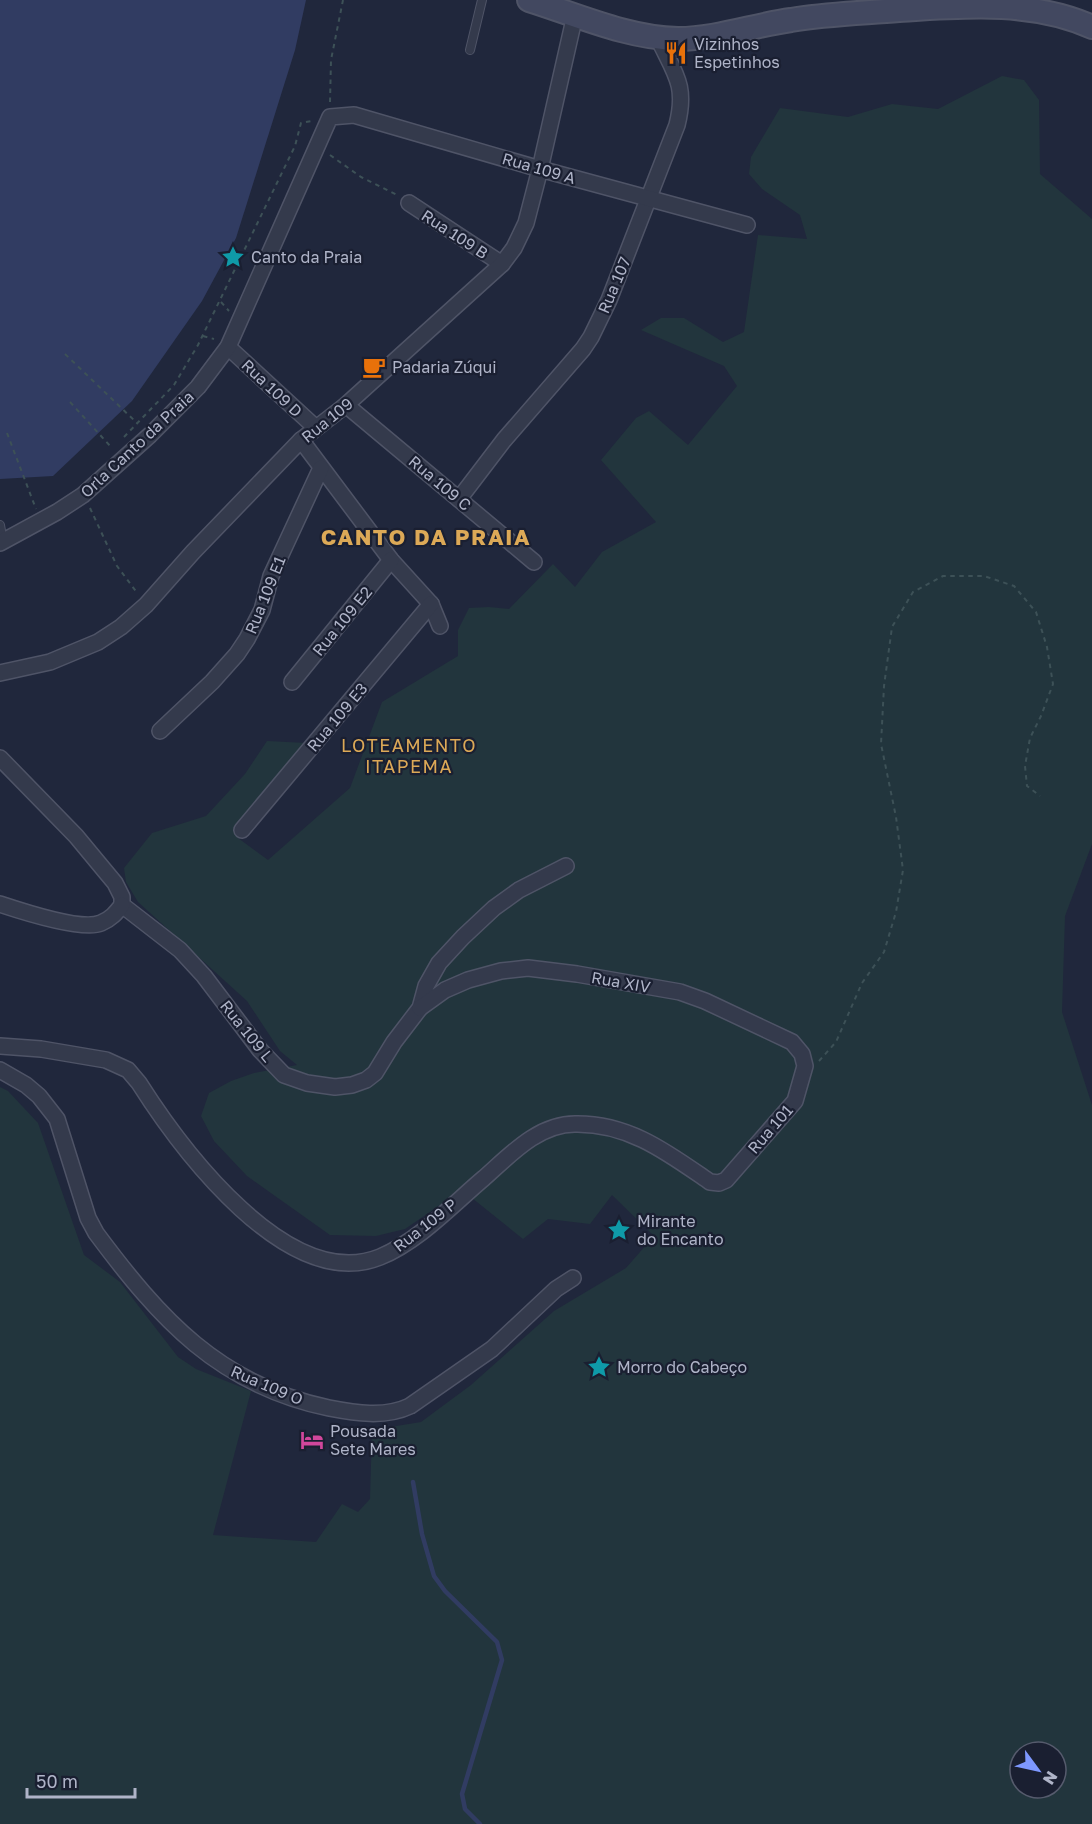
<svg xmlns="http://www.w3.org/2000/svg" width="1092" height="1824" font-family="'Golos Text',sans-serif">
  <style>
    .green { fill: #22353d; fill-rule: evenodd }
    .water { fill: #313c62 }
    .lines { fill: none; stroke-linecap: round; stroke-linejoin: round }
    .stream { stroke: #313c62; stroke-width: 4.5 }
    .lane-casing { stroke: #4f5467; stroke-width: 10 }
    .street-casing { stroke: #4f5467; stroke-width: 18 }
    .secondary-casing { stroke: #4f5467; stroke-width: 26 }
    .path { stroke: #3d5157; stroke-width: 2; stroke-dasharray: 4.5 4.5; stroke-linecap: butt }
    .lane { stroke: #343a4c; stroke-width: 8 }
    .street { stroke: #343a4c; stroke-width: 15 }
    .secondary { stroke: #424860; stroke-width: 22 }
    .labels { text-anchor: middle; stroke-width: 4.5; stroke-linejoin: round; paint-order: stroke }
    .poi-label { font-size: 16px; fill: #afb4c8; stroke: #1a1f31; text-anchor: start }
    .street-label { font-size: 16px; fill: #afb4c8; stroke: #1a1f31 }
    .neighbourhood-label { font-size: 18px; letter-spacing: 1.5px; fill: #dca957; stroke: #1a1f31 }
    .district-label { font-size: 22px; font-weight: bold; letter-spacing: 1.5px; fill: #dca957; stroke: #1a1f31 }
  </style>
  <rect width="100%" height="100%" fill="#20273c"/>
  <path class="green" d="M1002,76L1024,80L1039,100L1040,174L1092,219V844L1065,916L1062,1012L1092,1105V1824H0V1087L8,1091L38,1123L84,1255L120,1282L178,1357L196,1369L251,1391L213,1535L316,1542L342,1504L358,1512L370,1499L372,1430L421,1422L471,1385L554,1311L626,1268L654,1236L612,1195L590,1224L548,1219L523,1239L462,1190L405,1229L376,1236L330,1235L247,1176L214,1141L201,1116L209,1093L231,1081L254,1073L297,1065L280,1051L247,1001L138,902L126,882L124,868L152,833L206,816L245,774L267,741L306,743L253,805L238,838L268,860L350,788L382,702L458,656V630L469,608L489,607L509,609L553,564L575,587L602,552L656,522L601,460L636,418L649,411L688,445L737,386L724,366L641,330L661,318H684L723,342L744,332L758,235L807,239L800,215L762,189L749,174L751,157L780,108L848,117L892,104L938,109ZM1020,1752H1056V1788H1020Z"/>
  <path class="water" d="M0,0H306L295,50L236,238L202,301L132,401L53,476L0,479Z"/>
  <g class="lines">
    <path class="stream" d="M413,1482L422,1534L434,1576L445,1591L497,1642L502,1660L462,1794L465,1809L480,1824"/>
    <g class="lane-casing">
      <g id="lane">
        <path d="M470,50L482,0"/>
        <path d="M0,525L3,542"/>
      </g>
    </g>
    <g class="street-casing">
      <g id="street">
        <path d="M409,203L502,264"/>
        <path d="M228,347L316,428"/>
        <path d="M346,405L534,562"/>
        <path d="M301,440L391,560L431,604L440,626"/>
        <path d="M459,499L504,440L583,349L591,337L609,300L677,125C687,85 675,74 658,38"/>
        <path d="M0,543L57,512L83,495L150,435L198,387L228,347L330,117L354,115L540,169L747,225"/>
        <path d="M0,673L50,662L98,642L121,627L146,605L193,552L301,440L346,405L502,264L514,248L526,223L540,169L575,15"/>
        <path d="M292,682L391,560"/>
        <path d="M160,731L212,682L237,654L247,639L262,610L271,576L321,468"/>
        <path d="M0,758L76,836L105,871L115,883L122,897V905L180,950L204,976L260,1050L284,1075L307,1083L335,1087L352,1085L366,1080L375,1073L394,1042L420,1008L426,986L439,963L463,937L494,908L519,890L566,866"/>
        <path d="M242,830L431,604"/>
        <path d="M0,904C21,911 82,931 101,923C111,919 116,913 122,905"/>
        <path d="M0,1046L41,1049L106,1060L128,1070L139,1083C181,1149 288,1294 380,1257C419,1241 452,1205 484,1178C510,1155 538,1124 575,1124C629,1123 668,1153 710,1182L719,1183L726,1180L795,1101L805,1066L802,1054L792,1042L705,1001L680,992L577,974L528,968L501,971L468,980L445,990L420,1008"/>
        <path d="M0,1070L26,1085L39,1096L57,1119L88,1218L96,1233C160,1319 219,1385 329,1408C355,1413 385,1418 410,1406L492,1349L556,1289L573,1278"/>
      </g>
    </g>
    <g class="secondary-casing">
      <path id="secondary" d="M529,0C577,15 628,38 678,39C716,39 754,25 791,20C826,14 863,13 899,10C963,6 1033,0 1092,27"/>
    </g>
    <g class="path">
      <path d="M330,102L331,60L343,0"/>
      <path d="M330,155L361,177L397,195"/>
      <path d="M221,302L229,311"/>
      <path d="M203,336L214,339"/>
      <path d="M65,354L137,423"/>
      <path d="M70,402L112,448"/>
      <path d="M7,433L36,509"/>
      <path d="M124,437L174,385L198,345L295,146L301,123L312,121"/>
      <path d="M90,508L117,566L138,594"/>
      <path d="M819,1061L836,1042L862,983L884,952L896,912L903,870L896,817L881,744L884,686L892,627L913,592L943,576H984L1014,586L1036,612L1047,647L1053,684L1041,716L1030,738L1025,766L1027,786L1040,796"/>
    </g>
    <use href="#lane" class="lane"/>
    <use href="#street" class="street"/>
    <use href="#secondary" class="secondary"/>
  </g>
  <defs>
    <g id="restaurant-bare" transform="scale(1.8)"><path d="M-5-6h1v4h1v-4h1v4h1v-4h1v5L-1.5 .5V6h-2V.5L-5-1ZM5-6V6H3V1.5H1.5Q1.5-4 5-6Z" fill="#e8710a" stroke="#1a1f31" stroke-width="2.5" paint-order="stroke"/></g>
    <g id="sight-bare" transform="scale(1.8)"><path d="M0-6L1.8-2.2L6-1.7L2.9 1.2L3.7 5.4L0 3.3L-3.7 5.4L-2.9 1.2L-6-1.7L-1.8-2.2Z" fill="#0f9aa8" stroke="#1a1f31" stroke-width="2.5" paint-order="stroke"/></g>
    <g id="cafe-bare" transform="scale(1.8)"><path d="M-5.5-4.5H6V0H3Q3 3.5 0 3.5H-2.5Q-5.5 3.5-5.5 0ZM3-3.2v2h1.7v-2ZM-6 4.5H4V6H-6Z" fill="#e8710a" stroke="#1a1f31" stroke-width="2.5" paint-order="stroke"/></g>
    <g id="hotel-bare" transform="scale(1.8)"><path d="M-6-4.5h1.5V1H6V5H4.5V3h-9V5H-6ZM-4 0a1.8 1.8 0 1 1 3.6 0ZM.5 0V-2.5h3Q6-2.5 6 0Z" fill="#d1479c" stroke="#1a1f31" stroke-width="2.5" paint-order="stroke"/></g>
  </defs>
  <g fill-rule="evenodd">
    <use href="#restaurant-bare" x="676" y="53"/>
    <use href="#sight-bare" x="233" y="257"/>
    <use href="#cafe-bare" x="374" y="367"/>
    <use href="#sight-bare" x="619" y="1230"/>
    <use href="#sight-bare" x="599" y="1367"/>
    <use href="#hotel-bare" x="312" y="1440"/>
  </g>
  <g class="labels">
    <g class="poi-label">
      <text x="694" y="50">Vizinhos<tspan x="694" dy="18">Espetinhos</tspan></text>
      <text x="251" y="263">Canto da Praia</text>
      <text x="392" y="373">Padaria Zúqui</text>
      <text x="637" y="1227">Mirante<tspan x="637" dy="18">do Encanto</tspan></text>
      <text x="617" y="1373">Morro do Cabeço</text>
      <text x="330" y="1437">Pousada<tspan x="330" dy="18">Sete Mares</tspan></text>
    </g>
    <g class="street-label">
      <text transform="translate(539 168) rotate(16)" y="6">Rua 109 A</text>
      <text transform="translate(455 234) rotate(33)" y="6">Rua 109 B</text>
      <text transform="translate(614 285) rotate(-67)" y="6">Rua 107</text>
      <text transform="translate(272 388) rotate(43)" y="6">Rua 109 D</text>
      <text transform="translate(327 420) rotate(-39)" y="6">Rua 109</text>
      <text transform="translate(137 444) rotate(-43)" y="6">Orla Canto da Praia</text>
      <text transform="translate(440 483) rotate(40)" y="6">Rua 109 C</text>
      <text transform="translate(265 595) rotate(-68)" y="6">Rua 109 E1</text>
      <text transform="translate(342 621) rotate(-51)" y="6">Rua 109 E2</text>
      <text transform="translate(337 717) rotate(-50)" y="6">Rua 109 E3</text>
      <text transform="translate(621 982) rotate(10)" y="6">Rua XIV</text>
      <text transform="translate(247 1031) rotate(51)" y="6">Rua 109 L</text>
      <text transform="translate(770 1129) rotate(-49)" y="6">Rua 101</text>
      <text transform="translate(425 1225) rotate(-38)" y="6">Rua 109 P</text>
      <text transform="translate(267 1385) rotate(23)" y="6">Rua 109 O</text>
    </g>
    <g class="neighbourhood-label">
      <text x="409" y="752">LOTEAMENTO<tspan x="409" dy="21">ITAPEMA</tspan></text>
    </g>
    <g class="district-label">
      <text x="426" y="545">CANTO DA PRAIA</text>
    </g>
  </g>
  <g transform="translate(1038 1770) rotate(123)"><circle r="28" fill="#1a1f31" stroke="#565b6d" stroke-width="1.5"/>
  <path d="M0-4.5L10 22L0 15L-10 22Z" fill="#7e98ff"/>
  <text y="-9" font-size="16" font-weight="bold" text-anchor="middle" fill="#afb4c8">N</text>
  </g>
  <path d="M27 1788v9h108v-9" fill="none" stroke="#afb4c8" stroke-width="3"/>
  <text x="36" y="1788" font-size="18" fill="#afb4c8" stroke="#1a1f31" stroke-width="4.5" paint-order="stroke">50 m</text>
</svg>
